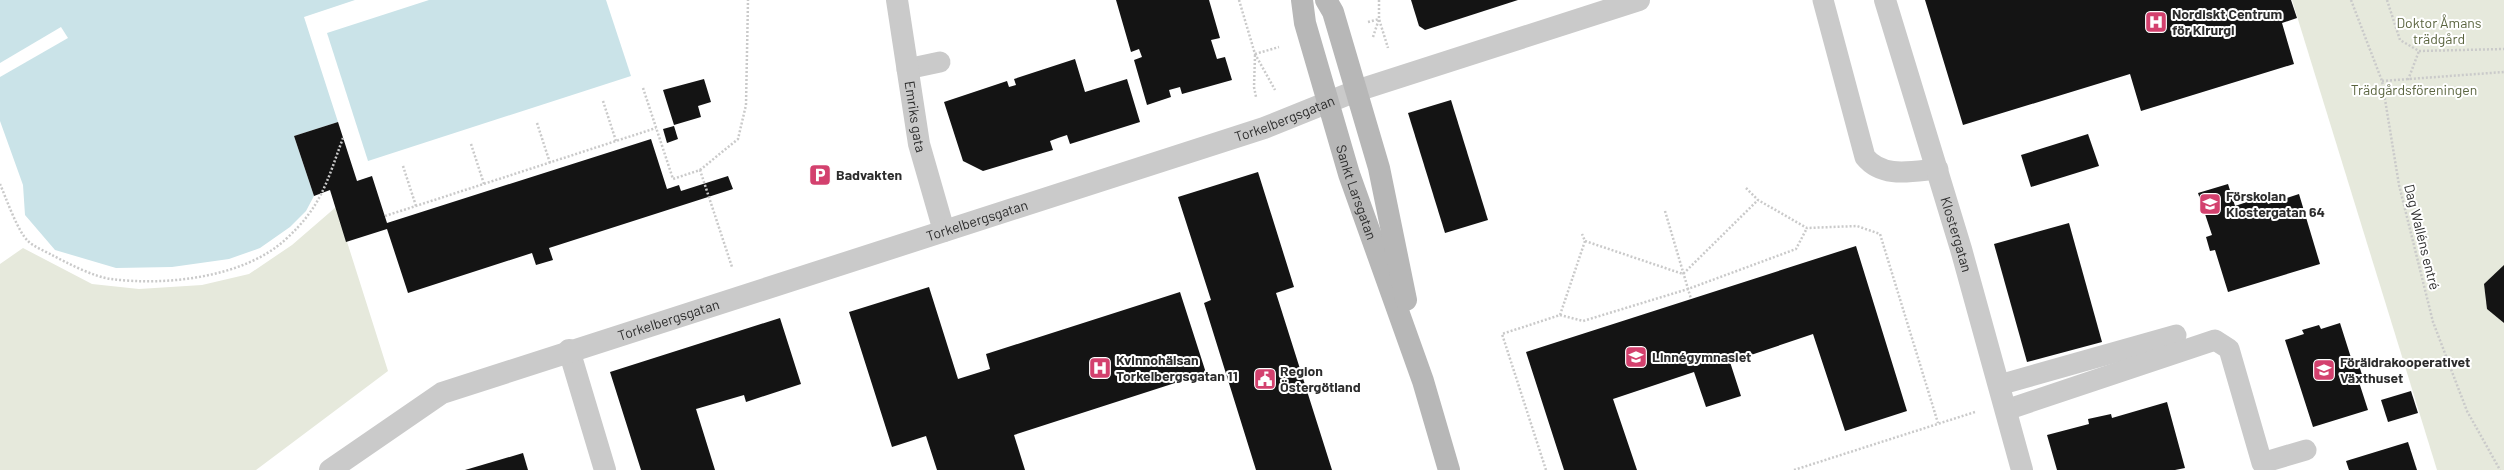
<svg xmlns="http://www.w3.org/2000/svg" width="2504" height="470" font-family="Barlow,sans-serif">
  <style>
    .green { fill: #e6e9dc }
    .water { fill: #cae3e8 }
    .pier { fill: #fff }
    .building { fill: #141414 }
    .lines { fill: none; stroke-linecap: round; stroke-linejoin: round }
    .path { stroke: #cacaca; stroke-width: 2.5; stroke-dasharray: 2 2; stroke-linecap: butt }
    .lane { stroke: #cacaca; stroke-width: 21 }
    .street { stroke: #cacaca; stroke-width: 22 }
    .secondary { stroke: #b7b7b7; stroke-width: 22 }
    .labels { text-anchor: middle; stroke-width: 4; stroke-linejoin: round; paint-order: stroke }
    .poi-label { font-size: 14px; font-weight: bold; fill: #2d2d2d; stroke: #fff; text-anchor: start }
    .park-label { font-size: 14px; fill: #5a643f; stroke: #fff }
    .street-label { font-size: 14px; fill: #2d2d2d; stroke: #fff }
  </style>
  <rect width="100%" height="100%" fill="#fff"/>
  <g class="green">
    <path d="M2292,0H2504V470H2437Z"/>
    <path d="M336,207L388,371L256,470H0V264L23,248L92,284L139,289L202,285L249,274L292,245Z"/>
  </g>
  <g class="water">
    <path d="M0,0H355L304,17L338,122L294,136L314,196L306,211L290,227L260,248L229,259L172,267L116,268L55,250L25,215L23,185L0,121Z"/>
    <path d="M429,0H606L631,76L368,161L327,33Z"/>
  </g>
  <path class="pier" d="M61,27L68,38L0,77V63Z"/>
  <g class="building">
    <path d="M1116,0H1209L1220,38L1211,40L1217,59L1225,57L1232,80L1182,94L1180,87L1169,90L1171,97L1147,105L1134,60L1142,57L1139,49L1131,52Z"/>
    <path d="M1411,0H1518L1425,30L1419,26Z"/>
    <path d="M1925,0H2291L2297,18L2282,23L2294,64L2141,111L2130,74L1963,125Z"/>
    <path d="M1075,59L1085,92L1127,79L1140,122L1070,144L1067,135L1058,138L1050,141L1053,150L983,171L963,161L944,102L1007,81L1009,87L1016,85L1014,79Z"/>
    <path d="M704,79L711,102L698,106L701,117L674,125L663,90Z"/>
    <path d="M1451,100L1488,220L1445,233L1408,113Z"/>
    <path d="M338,122L357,181L372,176L387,223L651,139L667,189L679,185L681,191L728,176L733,189L549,248L553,260L536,265L532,253L408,293L387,229L346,242L330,190L314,196L294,136Z"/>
    <path d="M674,126L678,139L667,143L663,129Z"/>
    <path d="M2088,134L2099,166L2031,187L2021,155Z"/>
    <path d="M1258,172L1294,287L1276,293L1332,470H1256L1204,303L1211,300L1178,197Z"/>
    <path d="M2228,184L2235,206L2265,196L2268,204L2299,194L2320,264L2228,292L2215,250L2210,251L2206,237L2212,235L2198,193Z"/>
    <path d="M2069,223L2102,342L2027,362L1994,244Z"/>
    <path d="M1856,246L1907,411L1845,431L1813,334L1730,362L1741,396L1706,407L1694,372L1613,399L1637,470H1564L1526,352Z"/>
    <path d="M2504,265V323L2487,309L2484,284Z"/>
    <path d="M929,287L958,379L990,369L986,354L1180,292L1206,373L1014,435L1025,470H937L926,436L892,447L849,312Z"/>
    <path d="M780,318L801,384L746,402L744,395L696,409L715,470H641L610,372Z"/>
    <path d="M2340,323L2353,364L2358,362L2363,378L2358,379L2368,410L2313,427L2285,340L2304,334L2302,330L2319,325L2321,329Z"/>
    <path d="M2411,391L2418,413L2388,422L2381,400Z"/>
    <path d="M2167,402L2185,468L2175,470H2057L2047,435L2089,424L2088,419L2111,414L2112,418Z"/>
    <path d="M2408,442L2417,470H2349L2346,461Z"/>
    <path d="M523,453L528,470H465Z"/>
  </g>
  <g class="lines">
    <g class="path">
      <path d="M1239,0L1255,54L1275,90"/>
      <path d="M1379,0V19L1388,48"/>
      <path d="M2351,0L2382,81L2399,185L2433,322L2467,411L2500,470"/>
      <path d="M2387,0L2400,40L2419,51L2504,49"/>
      <path d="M1368,22L1379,19"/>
      <path d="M1373,37L1379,19"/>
      <path d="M1255,54L1279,47"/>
      <path d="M1255,55L1254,87L1256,97"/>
      <path d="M2408,80L2419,51"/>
      <path d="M2382,81L2504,72"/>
      <path d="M643,88L673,179L700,170L732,267"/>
      <path d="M603,101L616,141"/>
      <path d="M537,123L550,163"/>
      <path d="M471,144L484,184"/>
      <path d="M403,166L416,206"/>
      <path d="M700,170L738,139L746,105L748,0"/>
      <path d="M0,184C6,198 18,232 28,241C34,247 45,251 52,255C67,263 94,277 111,279C165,286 244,278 286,239C322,206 327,181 343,138"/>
      <path d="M1746,188L1758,200L1807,228L1857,226L1880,234L1938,423"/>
      <path d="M1665,211L1691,299"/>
      <path d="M385,216L656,128"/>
      <path d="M1585,241L1683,274L1758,200"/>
      <path d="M1560,315L1583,321L1688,289L1796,249L1807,228"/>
      <path d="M1546,470L1502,334L1560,315L1585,241L1582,234"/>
      <path d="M1794,470L1975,412"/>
    </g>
    <g class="lane">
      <path d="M1823,0L1865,157C1883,179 1913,171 1938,169"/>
      <path d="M907,69L940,62"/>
      <path d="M1999,385L2176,335"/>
      <path d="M2006,410L2215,340L2229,349L2262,463L2306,450"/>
    </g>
    <g class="street">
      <path id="s1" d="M897,0L919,144L944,231"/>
      <path id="s2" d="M1885,0L1961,249L2022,470"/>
      <path d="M569,350L605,470"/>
      <path id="s3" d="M330,470L442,393L1264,128L1356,91L1639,0"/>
    </g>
    <g class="secondary">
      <path id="s4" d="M1302,0L1305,23L1349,174L1423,381L1449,470"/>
      <path d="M1326,0L1333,12L1379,168L1406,300"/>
    </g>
  </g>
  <defs>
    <g id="hospital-square" transform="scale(1.15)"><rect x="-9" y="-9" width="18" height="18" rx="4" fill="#d3416e" stroke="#fff"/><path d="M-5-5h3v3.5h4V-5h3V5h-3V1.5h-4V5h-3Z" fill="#fff"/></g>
    <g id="parking-square" transform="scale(1.15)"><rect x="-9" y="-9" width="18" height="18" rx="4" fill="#d3416e" stroke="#fff"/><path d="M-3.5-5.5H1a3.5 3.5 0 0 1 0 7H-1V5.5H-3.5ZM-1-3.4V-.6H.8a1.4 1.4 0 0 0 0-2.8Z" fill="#fff"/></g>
    <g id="school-square" transform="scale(1.15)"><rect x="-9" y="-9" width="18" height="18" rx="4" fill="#d3416e" stroke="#fff"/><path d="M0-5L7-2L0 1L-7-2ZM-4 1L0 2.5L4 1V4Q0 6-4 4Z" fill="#fff"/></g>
    <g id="civic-square" transform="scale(1.15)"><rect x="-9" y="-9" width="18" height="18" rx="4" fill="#d3416e" stroke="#fff"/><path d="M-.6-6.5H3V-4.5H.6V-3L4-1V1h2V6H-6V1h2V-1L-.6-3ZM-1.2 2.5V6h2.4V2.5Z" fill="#fff"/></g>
  </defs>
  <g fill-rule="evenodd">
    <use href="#hospital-square" x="2156" y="22"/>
    <use href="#parking-square" x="820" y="175"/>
    <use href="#school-square" x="2210" y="204"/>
    <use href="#school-square" x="1636" y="357"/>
    <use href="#hospital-square" x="1100" y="368"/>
    <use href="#school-square" x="2324" y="370"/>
    <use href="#civic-square" x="1265" y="379"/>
  </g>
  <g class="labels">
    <g class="poi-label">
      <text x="2172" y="19">Nordiskt Centrum<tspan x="2172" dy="16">för Kirurgi</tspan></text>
      <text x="836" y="180">Badvakten</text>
      <text x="2226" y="201">Förskolan<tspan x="2226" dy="16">Klostergatan 64</tspan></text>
      <text x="1652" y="362">Linnégymnasiet</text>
      <text x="1116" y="365">Kvinnohälsan<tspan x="1116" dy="16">Torkelbergsgatan 11</tspan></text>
      <text x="2340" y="367">Föräldrakooperativet<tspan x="2340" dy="16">Växthuset</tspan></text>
      <text x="1280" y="376">Region<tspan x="1280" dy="16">Östergötland</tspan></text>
    </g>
    <g class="park-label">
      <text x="2439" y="28">Doktor Åmans<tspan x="2439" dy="16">trädgård</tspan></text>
      <text x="2414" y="95">Trädgårdsföreningen</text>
    </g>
    <g class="street-label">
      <text dy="5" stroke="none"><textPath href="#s1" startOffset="118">Emriks gata</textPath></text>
      <text dy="5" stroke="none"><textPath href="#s3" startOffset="1022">Torkelbergsgatan</textPath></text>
      <text dy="5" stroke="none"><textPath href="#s4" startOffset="200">Sankt Larsgatan</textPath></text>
      <text dy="5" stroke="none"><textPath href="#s3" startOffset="698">Torkelbergsgatan</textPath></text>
      <text dy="5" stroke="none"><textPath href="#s2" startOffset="245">Klostergatan</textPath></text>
      <text transform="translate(2422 237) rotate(76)" y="5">Dag Walléns entré</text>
      <text dy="5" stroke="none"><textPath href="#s3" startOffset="374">Torkelbergsgatan</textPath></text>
    </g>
  </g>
</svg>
